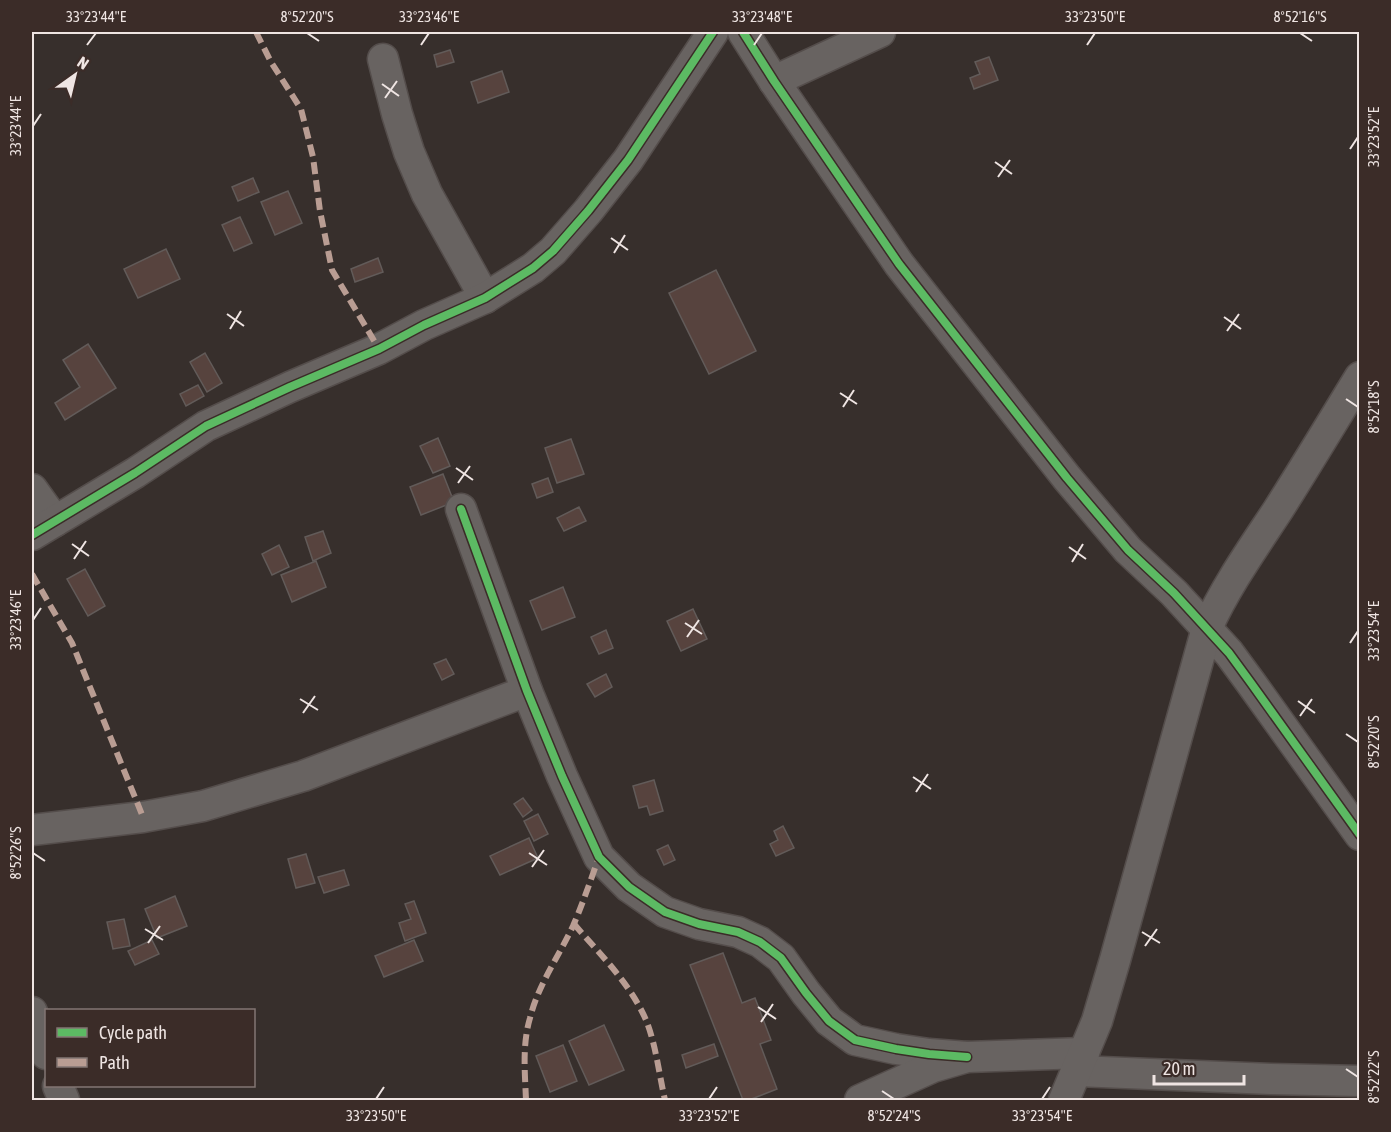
<svg xmlns="http://www.w3.org/2000/svg" width="1391" height="1132" font-family="'Asap Condensed',sans-serif">
  <style>
    .building { fill: #57433e; stroke: #625b59; stroke-width: 1.5 }
    .lines { fill: none; stroke-linecap: round; stroke-linejoin: round }
    .minor-casing { stroke: #544d4b; stroke-width: 33 }
    .minor { stroke: #686361; stroke-width: 30 }
    .quiet { stroke: #b99d93; stroke-width: 6; stroke-dasharray: 12 6; stroke-linecap: butt }
    .cycleway-casing { stroke: #3b2c28; stroke-width: 11 }
    .cycleway { stroke: #5cba63; stroke-width: 8 }
    .ticks { fill: none; stroke: #efe5e3; stroke-width: 2 }
    .neatline { fill: none; stroke: #efe5e3; stroke-width: 2 }
    .ticks-label { font-size: 15px; text-anchor: middle; fill: #efe5e3 }
  </style>
  <rect width="100%" height="100%" fill="#372f2c"/>
  <g class="building">
    <path d="M450,50L454,62L437,67L434,55Z"/>
    <path d="M989,57L998,80L974,89L970,78L980,74L975,62Z"/>
    <path d="M502,71L509,92L478,103L471,82Z"/>
    <path d="M253,178L259,192L238,201L232,187Z"/>
    <path d="M288,191L302,223L275,235L261,202Z"/>
    <path d="M240,217L252,243L234,251L222,225Z"/>
    <path d="M166,249L180,279L138,298L124,269Z"/>
    <path d="M378,258L383,272L355,282L351,269Z"/>
    <path d="M716,270L756,351L709,374L669,293Z"/>
    <path d="M88,344L116,388L65,420L55,403L80,387L63,360Z"/>
    <path d="M205,353L222,383L207,392L190,362Z"/>
    <path d="M198,385L204,396L186,406L180,394Z"/>
    <path d="M438,438L450,466L433,473L420,446Z"/>
    <path d="M571,439L584,474L557,483L545,448Z"/>
    <path d="M443,474L454,502L421,515L410,487Z"/>
    <path d="M548,478L553,492L537,498L532,484Z"/>
    <path d="M579,507L586,521L564,531L557,518Z"/>
    <path d="M323,531L331,553L313,561L305,537Z"/>
    <path d="M279,545L289,567L272,575L262,554Z"/>
    <path d="M316,561L326,587L292,602L281,575Z"/>
    <path d="M85,569L105,606L88,616L67,579Z"/>
    <path d="M563,587L575,617L542,630L530,601Z"/>
    <path d="M693,609L707,639L681,651L667,621Z"/>
    <path d="M606,630L613,648L599,654L591,637Z"/>
    <path d="M446,659L454,674L442,680L434,664Z"/>
    <path d="M606,674L612,687L595,697L587,684Z"/>
    <path d="M654,780L663,811L650,815L647,806L639,808L633,786Z"/>
    <path d="M523,798L532,810L523,817L514,804Z"/>
    <path d="M538,814L548,834L534,841L524,821Z"/>
    <path d="M783,826L794,848L776,856L770,844L778,840L774,831Z"/>
    <path d="M529,838L538,858L500,875L490,856Z"/>
    <path d="M668,845L675,860L664,865L657,850Z"/>
    <path d="M306,854L315,883L296,888L288,859Z"/>
    <path d="M344,870L349,885L324,893L318,877Z"/>
    <path d="M175,896L187,926L157,938L145,909Z"/>
    <path d="M414,901L426,933L405,941L399,923L411,919L405,904Z"/>
    <path d="M124,919L130,946L113,949L107,922Z"/>
    <path d="M152,940L159,954L135,965L128,951Z"/>
    <path d="M414,940L423,961L384,977L375,956Z"/>
    <path d="M723,953L742,1003L755,998L771,1040L760,1044L777,1089L749,1100H743L690,965Z"/>
    <path d="M604,1025L624,1070L589,1085L569,1041Z"/>
    <path d="M714,1044L718,1056L686,1068L682,1055Z"/>
    <path d="M563,1045L577,1081L550,1092L536,1056Z"/>
  </g>
  <g class="lines">
    <g class="minor-casing">
      <g id="minor">
        <path d="M743,32L774,81L899,264L1067,478L1128,550L1174,593L1229,653L1251,683L1360,835"/>
        <path d="M383,59L397,114L409,152L427,194L485,298"/>
        <path d="M774,81L880,32"/>
        <path d="M32,489L55,521"/>
        <path d="M461,509L527,691L562,776L599,857L629,887L665,912L699,924L738,932L760,942L781,958L806,993L829,1021L855,1040L896,1049L929,1054L967,1057"/>
        <path d="M32,535L135,473L206,426L290,387L379,349L424,325L485,298L533,268L553,251L588,211L628,160L713,32"/>
        <path d="M32,830L143,817L203,806L303,776L527,691"/>
        <path d="M32,1012L46,1054"/>
        <path d="M1077,1071L1271,1079L1360,1081"/>
        <path d="M58,1086L64,1100"/>
        <path d="M860,1100L933,1067L967,1057L1084,1053"/>
        <path d="M1064,1100L1097,1021L1115,960L1207,628C1226,586 1253,548 1278,510C1306,466 1333,421 1360,377"/>
      </g>
    </g>
    <use href="#minor" class="minor"/>
    <g class="quiet">
      <path d="M256,32L271,62L301,109L313,157L320,211L332,270L379,349"/>
      <path d="M32,574L72,643L143,817"/>
      <path d="M574,924C599,953 630,983 646,1020C656,1045 659,1074 665,1100"/>
      <path d="M526,1100C525,1073 522,1045 530,1018C538,985 559,956 573,926C583,903 591,879 599,857"/>
    </g>
    <g class="cycleway-casing">
      <g id="cycleway">
        <path d="M743,32L774,81L899,264L1067,478L1128,550L1174,593L1229,653L1251,683L1360,835"/>
        <path d="M461,509L527,691L562,776L599,857L629,887L665,912L699,924L738,932L760,942L781,958L806,993L829,1021L855,1040L896,1049L929,1054L967,1057"/>
        <path d="M32,535L135,473L206,426L290,387L379,349L424,325L485,298L533,268L553,251L588,211L628,160L713,32"/>
      </g>
    </g>
    <use href="#cycleway" class="cycleway"/>
  </g>
  <path class="ticks" d="M307,33L319,41M1300,33L1312,41M87,45L96,33M421,45L429,33M754,45L762,33M1087,45L1095,33M382,84L399,96M385,98L397,81M33,126L41,114M1350,149L1358,137M995,162L1012,174M998,177L1010,160M611,238L628,250M614,253L625,235M227,314L244,326M1224,317L1241,329M230,329L241,311M1227,331L1239,314M840,393L857,404M1346,399L1358,407M843,407L854,390M456,468L473,480M458,483L470,466M72,544L89,556M1069,547L1086,559M74,559L86,541M1072,562L1083,544M33,620L41,608M685,623L702,634M687,637L699,620M1350,643L1358,631M300,699L318,710M1298,701L1315,713M303,713L315,696M1300,716L1312,699M1346,734L1358,742M913,777L931,789M916,792L928,774M33,853L45,861M529,853L547,865M532,867L544,850M145,929L163,940M1142,932L1160,943M148,943L160,926M1145,946L1157,929M758,1007L776,1019M761,1022L773,1004M1346,1069L1358,1077M882,1091L894,1099M376,1099L384,1087M709,1099L717,1087M1042,1099L1050,1087"/>
  <rect width="1391" height="1132" fill="none" stroke="#3b2c28" stroke-width="66"/>
  <rect x="45" y="1009" width="210" height="78" fill="#3b2c28" stroke="#837673" stroke-width="1.5"/>
  <rect x="57" y="1028" width="30" height="9" fill="#5cba63" stroke="#837673" stroke-width="1.5"/>
  <text x="99" y="1039" font-size="18" fill="#efe5e3">Cycle path</text>
  <rect x="57" y="1058" width="30" height="9" fill="#b99d93" stroke="#837673" stroke-width="1.5"/>
  <text x="99" y="1069" font-size="18" fill="#efe5e3">Path</text>
  <g transform="translate(75 75) rotate(34)" stroke="#3b2c28" stroke-width="4.5" paint-order="stroke">
  <path d="M0-4.5L10 22L0 15L-10 22Z" fill="#efe5e3"/>
  <text y="-9" font-size="16" font-weight="bold" text-anchor="middle" fill="#efe5e3">N</text>
  </g>
  <path d="M1154 1075v9h90v-9" fill="none" stroke="#efe5e3" stroke-width="3"/>
  <text x="1163" y="1075" font-size="18" fill="#efe5e3" stroke="#3b2c28" stroke-width="4.5" paint-order="stroke">20 m</text>
  <rect x="33" y="33" width="1325" height="1066" class="neatline"/>
  <g class="ticks-label">
    <text x="96" y="22">33°23'44"E</text>
    <text x="307" y="22">8°52'20"S</text>
    <text x="429" y="22">33°23'46"E</text>
    <text x="762" y="22">33°23'48"E</text>
    <text x="1095" y="22">33°23'50"E</text>
    <text x="1300" y="22">8°52'16"S</text>
    <text transform="translate(16 126) rotate(-90)" y="5">33°23'44"E</text>
    <text transform="translate(1374 137) rotate(-90)" y="5">33°23'52"E</text>
    <text transform="translate(1374 407) rotate(-90)" y="5">8°52'18"S</text>
    <text transform="translate(16 620) rotate(-90)" y="5">33°23'46"E</text>
    <text transform="translate(1374 631) rotate(-90)" y="5">33°23'54"E</text>
    <text transform="translate(1374 742) rotate(-90)" y="5">8°52'20"S</text>
    <text transform="translate(16 853) rotate(-90)" y="5">8°52'26"S</text>
    <text transform="translate(1374 1077) rotate(-90)" y="5">8°52'22"S</text>
    <text x="376" y="1121">33°23'50"E</text>
    <text x="709" y="1121">33°23'52"E</text>
    <text x="894" y="1121">8°52'24"S</text>
    <text x="1042" y="1121">33°23'54"E</text>
  </g>
</svg>
